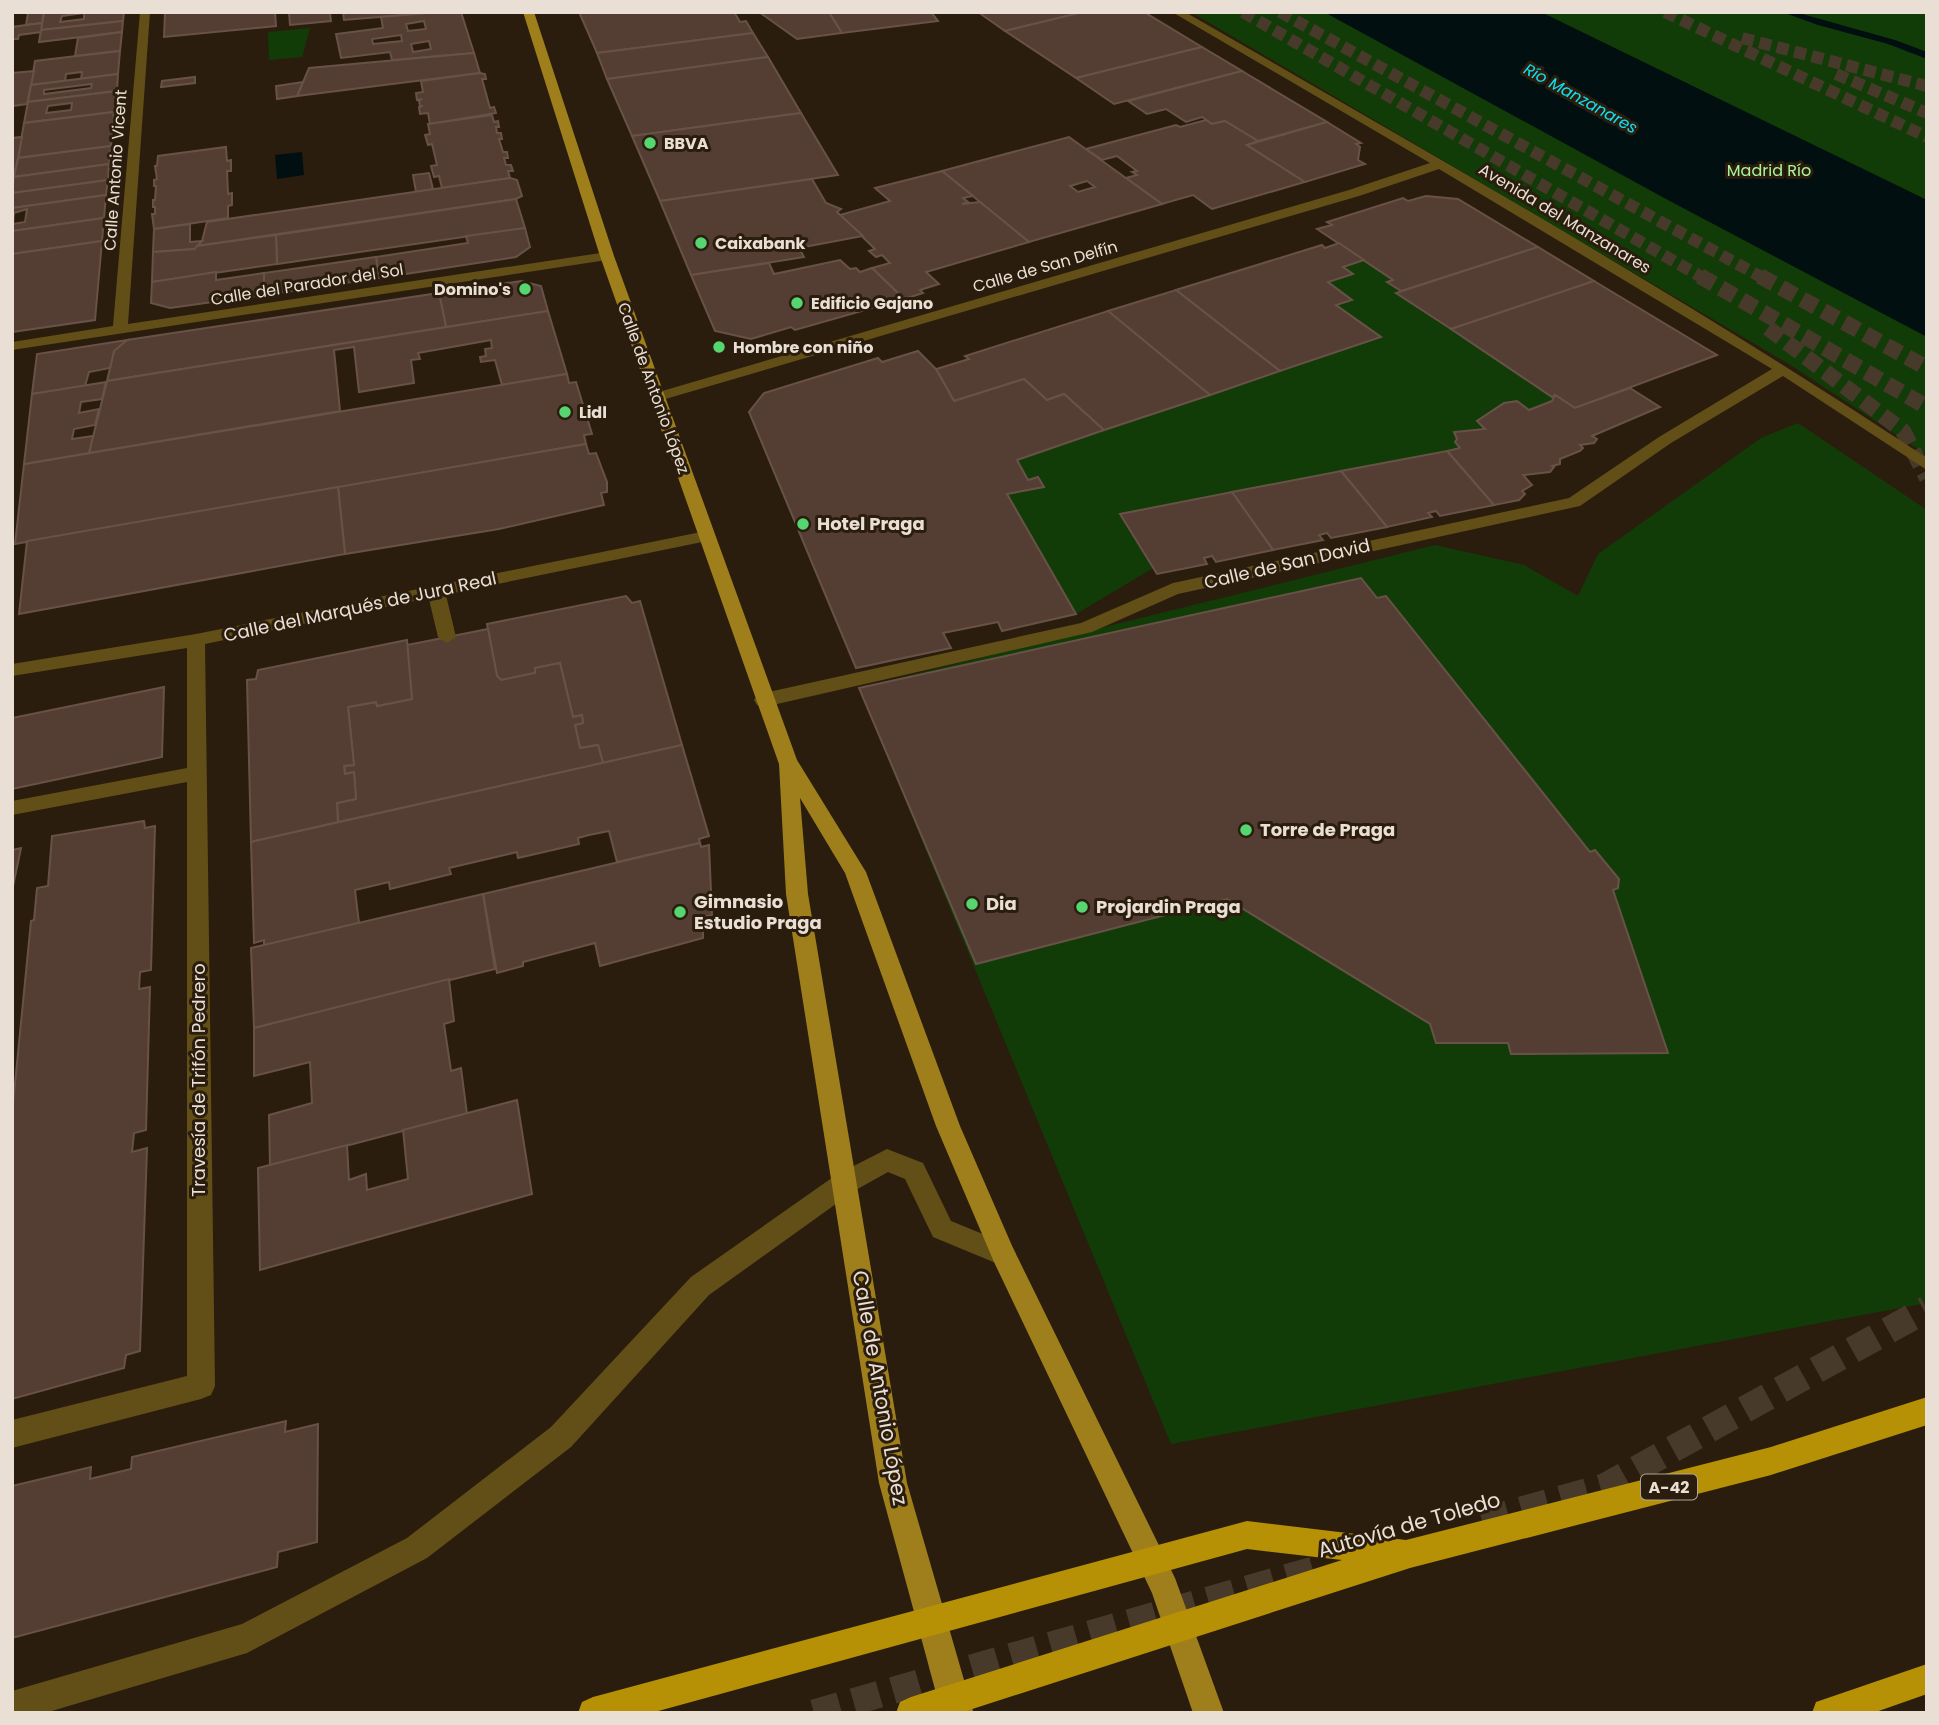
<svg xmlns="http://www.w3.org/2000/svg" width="1939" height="1725" font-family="Poppins,sans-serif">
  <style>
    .green { fill: #123c07 }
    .water { fill: #020f10 }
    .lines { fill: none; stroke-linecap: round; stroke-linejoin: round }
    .stream { fill: #020f10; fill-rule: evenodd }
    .building { fill: #543e34; stroke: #685247; stroke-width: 2; fill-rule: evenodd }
    .motorway-tunnel-far2 { stroke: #483a2b; stroke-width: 12; stroke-dasharray: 12 6; stroke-linecap: butt }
    .motorway-tunnel-far1 { stroke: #483a2b; stroke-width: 16; stroke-dasharray: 16 8; stroke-linecap: butt }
    .motorway-tunnel { stroke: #483a2b; stroke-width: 27; stroke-dasharray: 27 14; stroke-linecap: butt }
    .service { fill: #624f17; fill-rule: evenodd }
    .minor { fill: #624f17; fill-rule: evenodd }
    .primary { fill: #9e7f1b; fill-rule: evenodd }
    .motorway { fill: #b79105; fill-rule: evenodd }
    .poi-dot { fill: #56d671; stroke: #2b1d0d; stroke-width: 2.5 }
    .labels { text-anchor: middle; stroke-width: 6; stroke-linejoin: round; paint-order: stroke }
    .far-water-label { font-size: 16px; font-style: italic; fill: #0ee1f4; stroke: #2b1d0d }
    .far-poi-label { font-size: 16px; font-weight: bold; fill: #e9dfd5; stroke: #2b1d0d; text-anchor: start }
    .far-street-label { font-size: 16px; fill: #e9dfd5; stroke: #2b1d0d }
    .far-park-label { font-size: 16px; fill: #aaf59a; stroke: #2b1d0d }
    .shield { fill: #2b1d0d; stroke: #b0a599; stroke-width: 2 }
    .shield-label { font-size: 16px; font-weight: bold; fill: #e9dfd5 }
    .poi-label { font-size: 18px; font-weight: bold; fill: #e9dfd5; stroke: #2b1d0d; text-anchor: start }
    .street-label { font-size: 18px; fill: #e9dfd5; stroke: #2b1d0d }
    .near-street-label { font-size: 21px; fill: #e9dfd5; stroke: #2b1d0d }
  </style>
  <rect width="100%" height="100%" fill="#2b1d0d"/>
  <g class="green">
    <path d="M1191,12H1927V455L1789,364Z"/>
    <path d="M310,28L302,57L269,60L268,32Z"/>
    <path d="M1364,260L1393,280L1388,282L1401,291L1397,294L1552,397V401L1529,410L1517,401L1504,403L1485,429L1454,432L1460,448L1121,514L1153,568L1076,614L1007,494L1044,487L1038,477L1028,480L1017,460L1380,337L1336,305L1351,300L1328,282L1352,274L1343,267Z"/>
    <path d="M1798,423L1927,510V1303L1171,1444L859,688L1435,545L1524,565L1578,596L1598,554L1761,438Z"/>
  </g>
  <g class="water">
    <path d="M1324,12H1541L1927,200V337L1666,199Z"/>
    <path d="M302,152L304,175L277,179L275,155Z"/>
  </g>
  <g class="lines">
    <path class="stream" d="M1782,12H1795L1895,40L1927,52V59L1888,44L1818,25Z"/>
  </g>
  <g class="building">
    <path d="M44,12H124L123,21L41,30ZM84,13V19L60,22L62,16Z"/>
    <path d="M44,12L42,23L26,25L28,13Z"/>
    <path d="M165,12H275L276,26L164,37Z"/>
    <path d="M289,12H339L330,13L331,21L290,25Z"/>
    <path d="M343,12H440L344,20Z"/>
    <path d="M440,12H461L474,53L392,60L390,52L341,58L336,34L383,28L381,17ZM424,21L426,29L408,31L406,24ZM401,35L402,41L373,44L372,39ZM429,41L431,49L413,52L411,44Z"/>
    <path d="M579,12H734L740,22L746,21L753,33L597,53Z"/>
    <path d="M759,12H829L842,33L797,39Z"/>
    <path d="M829,12H931L938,21L842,33Z"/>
    <path d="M978,12H1084L1005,31Z"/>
    <path d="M1083,12H1144L1202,47L1076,78L1005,31Z"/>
    <path d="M123,21L122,32L39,42L41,30Z"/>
    <path d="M42,23L41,32L19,35L18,39H12V27Z"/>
    <path d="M122,32L120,51L75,56L78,38Z"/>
    <path d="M753,33L768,57L607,79L597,53Z"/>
    <path d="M1202,47L1242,71L1114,104L1076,78Z"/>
    <path d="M120,51L118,74L81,79L82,72L66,74L65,81L31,85L35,61Z"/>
    <path d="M474,53L480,73L297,96L309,68Z"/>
    <path d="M768,57L801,113L632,136L607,79Z"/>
    <path d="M34,71L27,104L12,106V73Z"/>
    <path d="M1242,71L1327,122L1258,141L1225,121L1212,124L1202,117L1186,122L1166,109L1147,114L1128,101Z"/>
    <path d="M480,73L485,74L486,79H482L490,108L494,107L496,113L430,124L428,113L420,114L419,107L423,106H420L419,101L422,99L417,100L416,93L423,92L421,81Z"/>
    <path d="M118,74L117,91L28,102L31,85ZM92,84L91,88L44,94V90Z"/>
    <path d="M195,77V83L161,87L162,81Z"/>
    <path d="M303,82L297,96L277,99L276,86Z"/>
    <path d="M117,91L114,112L24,123L28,102ZM72,103L71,110L46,113L48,106Z"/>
    <path d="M114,112L111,146L18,158L24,123Z"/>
    <path d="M801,113L838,175L660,201L632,136Z"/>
    <path d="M492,115L494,122L498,121L499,127H496L497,133H501L502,139H499L503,152H507L508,158H504L506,165H511L513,171H508L510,178L442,188L439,176L434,177L431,166L437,165L432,144L428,145L425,135L430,134L428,124Z"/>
    <path d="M1206,120L1212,124L1225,121L1258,141L1247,145L1305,182L1212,209L1193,195L1162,204L1126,178L1137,175L1132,172L1137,171L1117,156L1102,160L1086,149L1176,125L1180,127Z"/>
    <path d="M1327,122L1361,143L1356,144L1360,147L1358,160L1365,164L1305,182L1247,145Z"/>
    <path d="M22,137L16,169L12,170V138Z"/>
    <path d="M1069,137L1162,204L1029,242L942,171ZM1087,181L1095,187L1078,192L1070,186Z"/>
    <path d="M111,146L109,164L14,177L18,158Z"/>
    <path d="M226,147L227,161L231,160V171H227L228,194L232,193V205L228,206V218L154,229L152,214H155V207H153V200H155L156,186H154V180L157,179L155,166H157L158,156Z"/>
    <path d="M109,164L108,180L12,193L14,177Z"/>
    <path d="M942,171L973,196L963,198L968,202L962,204L980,202L1029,242L926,272L939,284L920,290L923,293L904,299L872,268L890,263L882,255L876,257L869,251L875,249L840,215L890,201L875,188Z"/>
    <path d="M429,173L433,189L416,192L413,175Z"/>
    <path d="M510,178L517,180L522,196L516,199L197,246L202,241L207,222Z"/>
    <path d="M812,179L826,203L841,209L837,212L863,236L799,248L804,257L691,275L660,201Z"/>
    <path d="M108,180L106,195L12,208V193Z"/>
    <path d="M106,195L104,218L12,231V208ZM27,209L25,222L13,224L14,213Z"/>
    <path d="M1426,196L1458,199L1538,247L1401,291L1387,282L1393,280L1317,229L1332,225L1327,222L1403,198L1408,201Z"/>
    <path d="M516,199L525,228L277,264L276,235Z"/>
    <path d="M104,218L102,241L12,254V231Z"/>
    <path d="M190,224V242L202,241L195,249L153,252L154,229Z"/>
    <path d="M525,228L530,247L516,257L379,278L376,257L468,243L466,236Z"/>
    <path d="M276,235L277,264L152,282L153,252L195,249L197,246Z"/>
    <path d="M102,241L95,320L12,332V254Z"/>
    <path d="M1339,243L1364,260L1343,267L1353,274L1328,282L1352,300L1336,305L1381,337L1280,371L1176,290L1322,245L1325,248Z"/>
    <path d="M1538,247L1594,281L1451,329L1396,293Z"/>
    <path d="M376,257L379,278L264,295V273Z"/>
    <path d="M840,260L850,269L856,268L860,272L872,268L904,299L795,330L791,327L751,339L715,331L691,275L769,263L774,274Z"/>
    <path d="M216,272V280L264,273V295L170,308L151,303L152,282Z"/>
    <path d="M521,281L541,286L548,311L446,327L439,293Z"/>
    <path d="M1594,281L1717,355L1575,408L1555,395L1552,397L1451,329Z"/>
    <path d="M1176,290L1227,330L1280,371L1210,395L1108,311Z"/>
    <path d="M439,293L446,327L107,381L114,351L127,340Z"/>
    <path d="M548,311L567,374L502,385L495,360L481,362L480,357L486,356L485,349L492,348L491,340L418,353L420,359L411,360L414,383L359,392L354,347L334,350L340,411L89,453L107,381Z"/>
    <path d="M1108,311L1210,395L1104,430L1064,394L1047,400L1024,379L954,401L936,369L969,359L965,356Z"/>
    <path d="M127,340L114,351L110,368L89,372L85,386L32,394L37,354Z"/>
    <path d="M918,351L936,369L954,401L1024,379L1047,400L1064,394L1104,430L1017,460L1028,480L1038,477L1044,487L1007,494L1076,614L1002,631L998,622L943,633L951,648L856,668L749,412L764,393L878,358L882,362Z"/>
    <path d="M567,374L569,383L576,382L592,434L584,435L586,444L15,544L24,464Z"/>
    <path d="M106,382L102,399L81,402L79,413L99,409L95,425L74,429L72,439L93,436L89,453L24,464L32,394Z"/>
    <path d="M1630,388L1660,407L1592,436L1597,439L1594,443L1580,445L1583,448L1580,451L1560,459V464L1552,466L1554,467L1550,472L1523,475L1532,485L1522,491L1525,494L1519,500L1494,505L1447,451L1460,448L1455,442L1457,439L1454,432L1485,429L1477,421L1504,403L1517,401L1529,410L1552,401L1555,395L1575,408Z"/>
    <path d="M586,444L589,454L596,453L607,482V492L601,493L604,505L499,529L345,554L338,487Z"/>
    <path d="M1447,451L1494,505L1440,516L1436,511L1428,513L1432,517L1387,527L1341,471Z"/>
    <path d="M1341,471L1387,527L1331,538L1327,533L1319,535L1323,540L1273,550L1232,492Z"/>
    <path d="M338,487L345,554L19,614L27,541Z"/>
    <path d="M1232,492L1273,550L1216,562L1212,556L1204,558L1207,564L1157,574L1120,514Z"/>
    <path d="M1361,578L1377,598L1386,596L1590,852L1595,850L1619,879L1618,888L1613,890L1668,1053L1511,1054L1508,1043H1436L1430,1024L1227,899L976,964L859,688Z"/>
    <path d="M626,596L632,603L640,601L682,745L603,763L598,745L580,748L575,725L583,723L582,715L573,717L560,663L535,668V673L501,680L497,676L487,624Z"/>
    <path d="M488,629L497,676L501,680L535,673V668L560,663L573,717L582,715L583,723L575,725L580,748L598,745L603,763L338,822L337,803L356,799L354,772L345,774L344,766L354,765L348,707L376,702L377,706L412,699L407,645Z"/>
    <path d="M407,640L412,699L377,706L376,702L348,707L354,765L344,766L345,774L354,772L356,799L337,803L338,822L251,842L247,680L256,679L258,670Z"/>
    <path d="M164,687L162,757L12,789V718Z"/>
    <path d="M682,745L709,836L699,839L700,843L617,862L609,831L589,835L578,838L579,844L518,858L517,852L496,857L449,868L451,874L390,889L389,882L355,890L359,923L264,946V940L254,943L251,842Z"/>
    <path d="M144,821L145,828L155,826L151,970L140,972L139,989L150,987L146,1130L134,1133L132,1152L147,1148L140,1351L126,1355L124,1368L12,1399V1114L31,921L34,920L37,888L48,886L52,836Z"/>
    <path d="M700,843L701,847L709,845L712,915L703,917V938L600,966L595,943L523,962V966L497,973L483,894Z"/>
    <path d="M21,848L12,891V850Z"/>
    <path d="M483,894L495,969L254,1028L251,948Z"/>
    <path d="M449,979L454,1021L444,1024L451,1071L461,1068L467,1114L270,1166L269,1115L312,1103L310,1062L254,1076V1028Z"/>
    <path d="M517,1100L532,1194L260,1270L258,1168L347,1145L349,1180L366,1174L367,1190L408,1179L403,1130Z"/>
    <path d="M286,1421L285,1432L318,1424L317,1542L278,1552L277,1567L12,1638V1486L91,1467L90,1479L98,1477L131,1469L132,1457Z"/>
  </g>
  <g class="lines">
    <g class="motorway-tunnel-far2">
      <path d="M1243,12L1703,278"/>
      <path d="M1280,12L1763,278"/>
      <path d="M1665,12L1927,137"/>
      <path d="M1742,38L1927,86"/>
      <path d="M1836,74L1927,113"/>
    </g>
    <g class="motorway-tunnel-far1">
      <path d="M1700,276L1927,407"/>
      <path d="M1760,276L1927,368"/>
      <path d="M1768,328L1903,431L1927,478"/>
    </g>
    <g class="motorway-tunnel">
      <path d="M1482,1521L1604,1487L1927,1309"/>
      <path d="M814,1713L1317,1569"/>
    </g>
    <path class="service" d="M436,585L445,591L456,637L447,643L438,637L427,591Z"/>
    <g class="minor">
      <path d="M140,12H150L128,324L607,252L614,256L607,260L12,350V342L113,326Z"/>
      <path d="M1172,12H1185C1435,156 1686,298 1927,458V470L1783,376L1671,443L1580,506L1178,594L1092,632L764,707L757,705L754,700L757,695L764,693L1081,623L1173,583L1569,498L1659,437L1772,369L1439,169L1359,196L662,400H652L649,397L652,394L1349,190L1430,163Z"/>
      <path d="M706,531L715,536L712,540L205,644L215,1386L211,1395L201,1399L12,1448V1420L187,1376V782L12,815V801L187,768V648L12,676V664L196,634Z"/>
      <path d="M887,1149L923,1163L951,1221L1012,1246L1016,1254L1012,1262L1003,1266L933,1237L905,1179L888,1172L854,1191L709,1295L571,1447L427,1558L247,1653L45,1713H12V1691L242,1624L407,1538L551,1427L691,1277L836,1175Z"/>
    </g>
    <path class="primary" d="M523,12H534L614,256L797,760L866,872L960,1126L1013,1248L1175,1578L1224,1713H1193L1152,1593L994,1262L936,1126L845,873L800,798L808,894L907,1483L973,1711H941L879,1483L786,894L779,764L600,256Z"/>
    <g class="motorway">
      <path d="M1927,1397V1425L1771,1475L1410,1568L960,1713H896L900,1702L911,1697L1342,1560L1247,1549L651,1713H578L582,1702L593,1697L1247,1521L1406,1540L1771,1447Z"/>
      <path d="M1927,1664V1694L1873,1713H1812L1816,1702Z"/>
    </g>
  </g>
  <g class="poi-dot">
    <circle cx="650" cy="143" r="7"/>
    <circle cx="701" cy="243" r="7"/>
    <circle cx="525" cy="289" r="7"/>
    <circle cx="797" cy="303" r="7"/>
    <circle cx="719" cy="347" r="7"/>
    <circle cx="565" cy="412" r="7"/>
    <circle cx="803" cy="524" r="7"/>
    <circle cx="1246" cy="830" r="7"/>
    <circle cx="972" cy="904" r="7"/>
    <circle cx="1082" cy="907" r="7"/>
    <circle cx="680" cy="912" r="7"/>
  </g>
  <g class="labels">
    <g class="far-water-label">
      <text transform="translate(1581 98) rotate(29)" y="6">Río Manzanares</text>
    </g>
    <g class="far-poi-label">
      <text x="664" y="149">BBVA</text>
      <text x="715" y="249">Caixabank</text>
      <text x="511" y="295" text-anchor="end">Domino's</text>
      <text x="811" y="309">Edificio Gajano</text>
      <text x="733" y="353">Hombre con niño</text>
      <text x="579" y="418">Lidl</text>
    </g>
    <g class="far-street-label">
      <text transform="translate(115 170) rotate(-86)" y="6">Calle Antonio Vicent</text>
      <text transform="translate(1565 218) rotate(31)" y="6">Avenida del Manzanares</text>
      <text transform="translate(1045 266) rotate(-16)" y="6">Calle de San Delfín</text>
      <text transform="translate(307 284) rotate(-9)" y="6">Calle del Parador del Sol</text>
      <text transform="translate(654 388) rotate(70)" y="6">Calle de Antonio López</text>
    </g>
    <g class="far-park-label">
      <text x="1769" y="176">Madrid Río</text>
    </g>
    <rect class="shield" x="1641" y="1474.5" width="56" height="25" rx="5"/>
    <g class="shield-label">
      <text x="1669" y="1493">A-42</text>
    </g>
    <g class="poi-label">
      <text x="817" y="530">Hotel Praga</text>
      <text x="1260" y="836">Torre de Praga</text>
      <text x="694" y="908">Gimnasio<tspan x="694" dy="21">Estudio Praga</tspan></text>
      <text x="986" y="910">Dia</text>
      <text x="1096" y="913">Projardin Praga</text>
    </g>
    <g class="street-label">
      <text transform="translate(1287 564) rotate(-13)" y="6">Calle de San David</text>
      <text transform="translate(360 607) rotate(-12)" y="6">Calle del Marqués de Jura Real</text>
      <text transform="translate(199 1080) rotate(-90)" y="6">Travesía de Trifón Pedrero</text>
    </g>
    <g class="near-street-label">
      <text transform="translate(880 1388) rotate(80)" y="7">Calle de Antonio López</text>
      <text transform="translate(1409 1525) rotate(-16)" y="7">Autovía de Toledo</text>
    </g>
  </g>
  <rect width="1939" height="1725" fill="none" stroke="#e9dfd5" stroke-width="28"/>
</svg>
